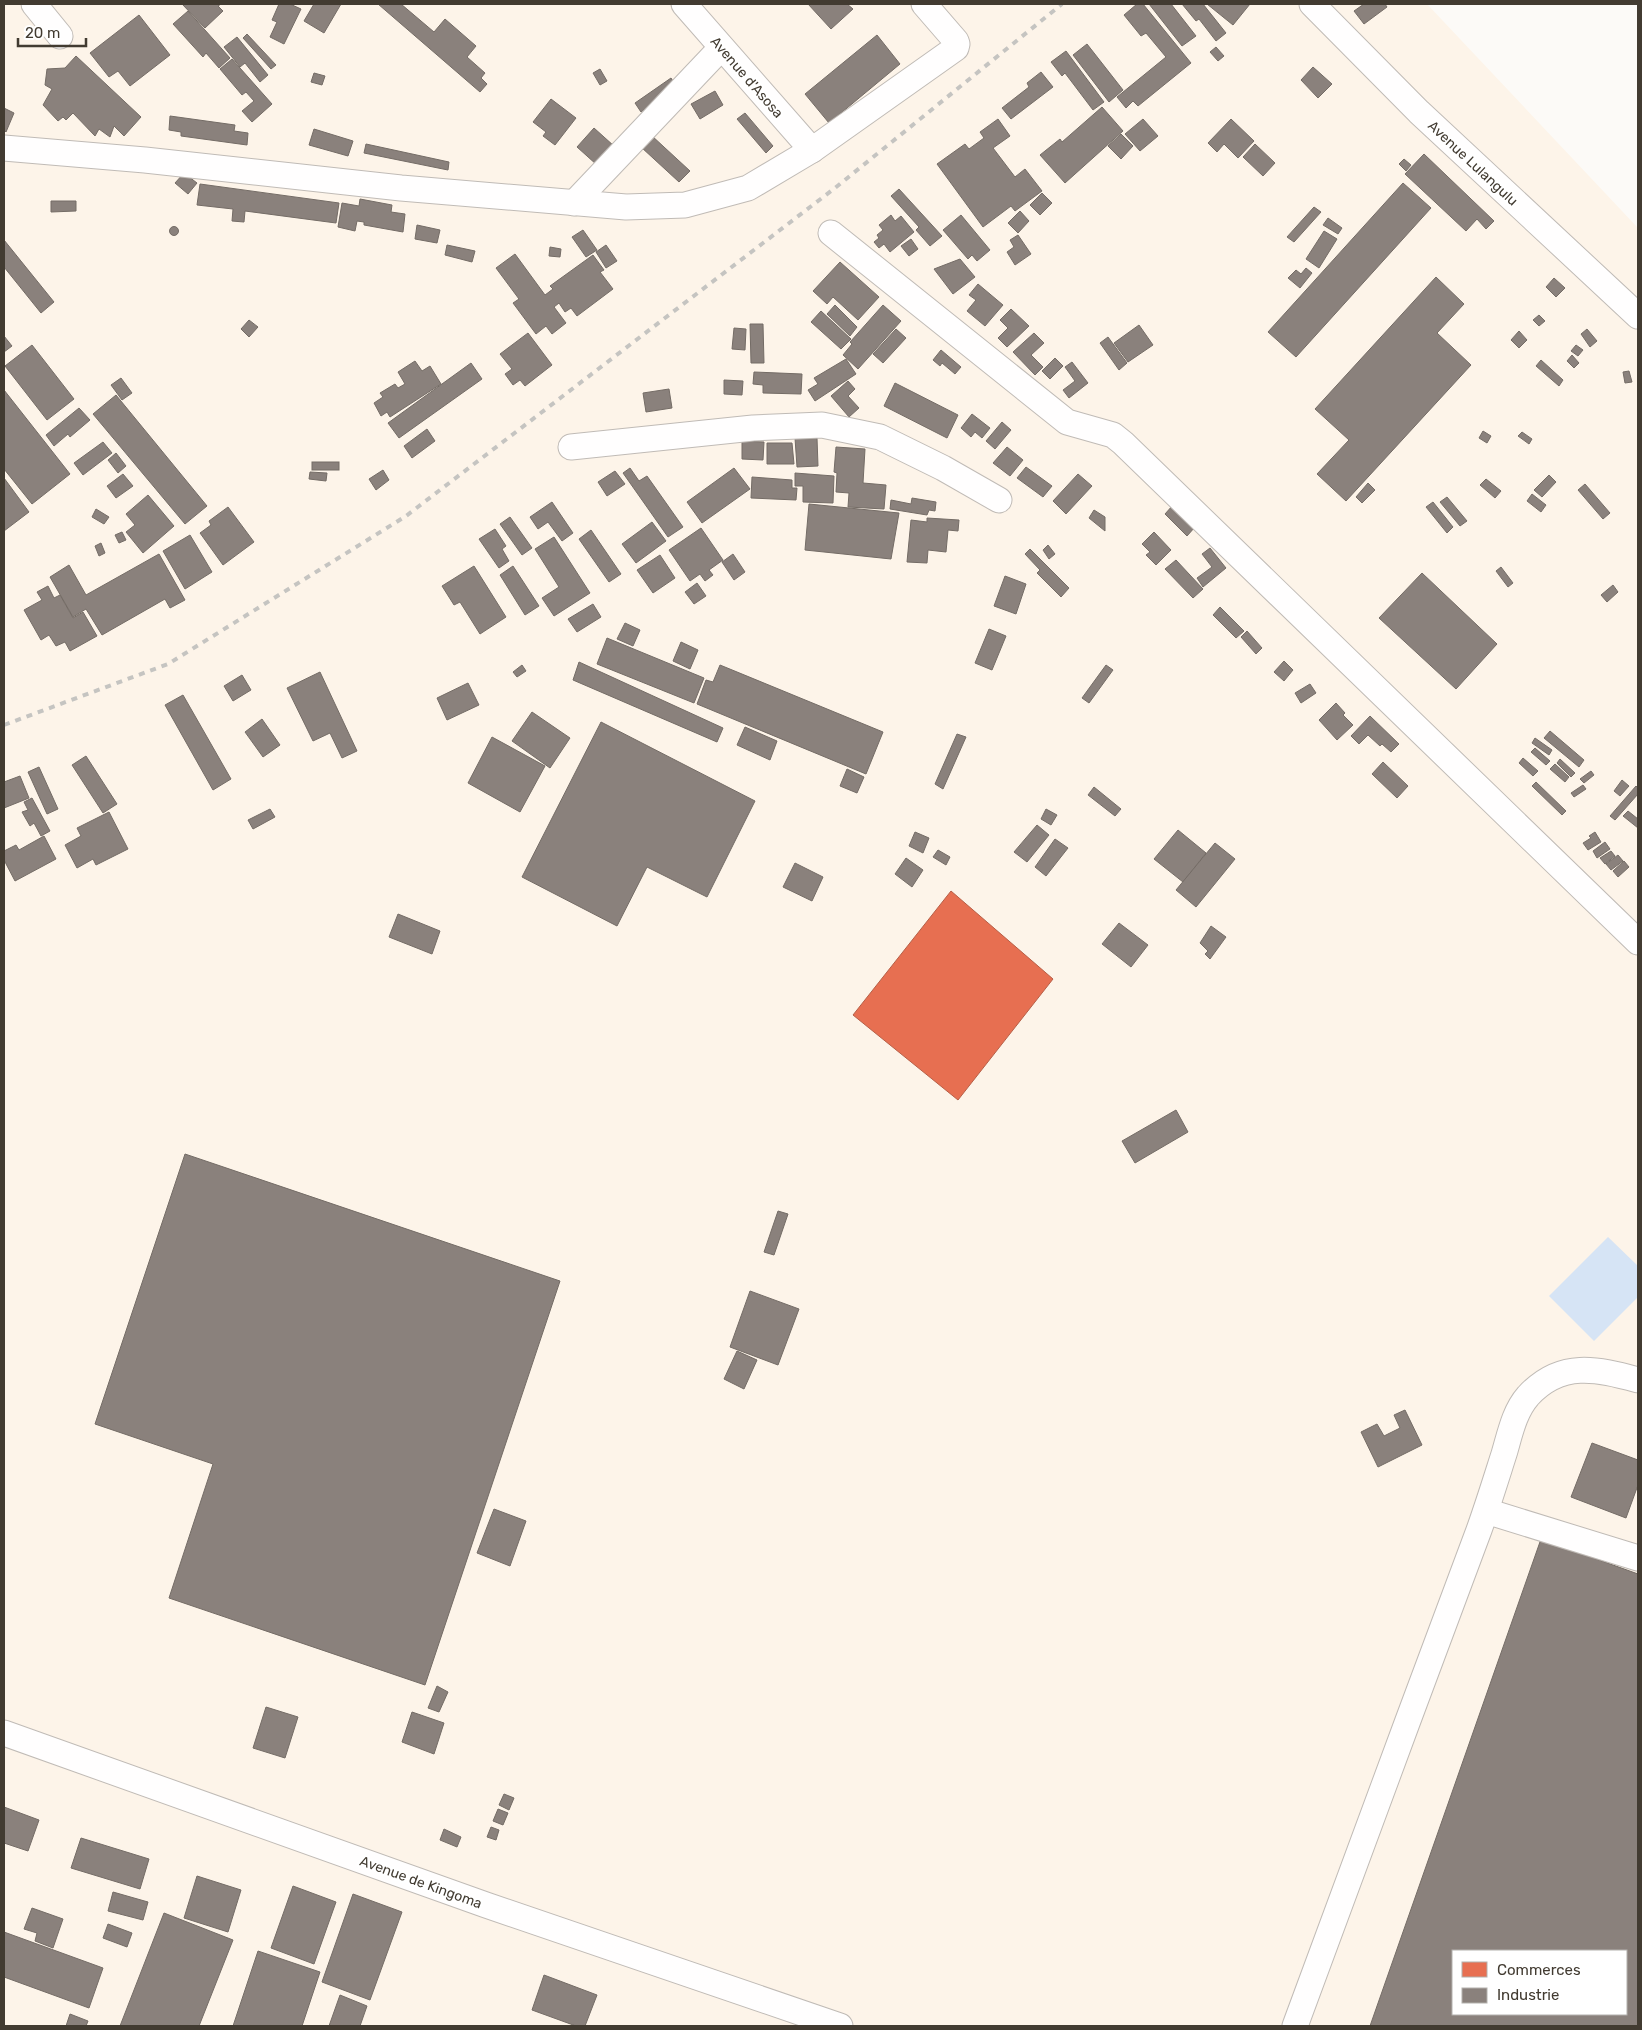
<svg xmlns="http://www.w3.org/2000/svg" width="1642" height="2030" font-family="Rubik,sans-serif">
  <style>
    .built { fill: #fdf4e9; fill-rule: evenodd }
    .water { fill: #d6e4f5 }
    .shops { fill: #e76f51; stroke: #b65f47 }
    .industry { fill: #8a817c; stroke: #746c66; fill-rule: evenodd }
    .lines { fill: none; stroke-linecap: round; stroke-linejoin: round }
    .minor-casing { stroke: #c0bbb6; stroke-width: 27 }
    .minor { stroke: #fffefe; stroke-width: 25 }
    .rail { stroke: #c5c4c1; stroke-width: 4; stroke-dasharray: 6 6; stroke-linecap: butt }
    .labels { text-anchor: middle; stroke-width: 5; stroke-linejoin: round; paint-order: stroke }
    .street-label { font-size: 14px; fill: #423b31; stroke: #fff }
  </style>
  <rect width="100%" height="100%" fill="#fcfaf7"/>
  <path class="built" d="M4,4H1427L1638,228V2026H4ZM1453,1951H1626V2014H1453Z"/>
  <path class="water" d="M1608,1237L1638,1266V1297L1594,1341L1549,1296Z"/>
  <path class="shops" d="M951,891L1053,979L958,1100L853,1015Z"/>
  <g class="industry">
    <path d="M182,4H221L218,6L223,11L205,28Z"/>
    <path d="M279,4H290L301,9L284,44L270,37L277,22L272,20Z"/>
    <path d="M314,4H341L324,33L304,21Z"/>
    <path d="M378,4H401L434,32L445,19L476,46L467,57L485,73L481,78L487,84L480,92Z"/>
    <path d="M808,4H847L853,9L831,29Z"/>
    <path d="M1137,4H1143L1191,63L1138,106L1133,101L1126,108L1117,97L1166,57L1146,33L1141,36L1124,15Z"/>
    <path d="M1149,4H1171L1196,36L1182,46Z"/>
    <path d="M1182,4H1203L1226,33L1216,41L1199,19L1196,21Z"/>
    <path d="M1207,4H1250L1233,25Z"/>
    <path d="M1364,4H1385L1387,7L1364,24L1354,11Z"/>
    <path d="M188,11L230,58L219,68L206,53L203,57L173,24Z"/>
    <path d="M139,15L170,55L130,86L118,71L109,77L90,53Z"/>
    <path d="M247,34L276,65L271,69L243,38Z"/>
    <path d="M877,35L900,64L829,123L805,94Z"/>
    <path d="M237,37L268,75L260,82L245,63L240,67L224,47Z"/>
    <path d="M1087,44L1123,90L1109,102L1073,55Z"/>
    <path d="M1216,47L1224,56L1218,61L1210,52Z"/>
    <path d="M1066,51L1104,102L1093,110L1065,73L1062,76L1051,62Z"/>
    <path d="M76,56L141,117L124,136L114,126L110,137L99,129L95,136L73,113L66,120L63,117L58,121L43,105L52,89L45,85L47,69L65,68Z"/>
    <path d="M232,59L272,104L252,122L242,111L254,101L246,92L242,95L220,69Z"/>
    <path d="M1313,67L1332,84L1318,98L1301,80Z"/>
    <path d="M600,69L607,81L600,85L593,73Z"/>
    <path d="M1041,72L1053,87L1011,119L1002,108L1029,87L1027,83Z"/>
    <path d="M314,73L325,76L322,85L311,82Z"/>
    <path d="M671,78L677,87L641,112L635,103Z"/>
    <path d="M715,91L723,105L700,119L691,104Z"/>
    <path d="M551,99L576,118L555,145L543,136L546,132L533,122Z"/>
    <path d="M1102,107L1123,131L1065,183L1040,155L1060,139L1062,142Z"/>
    <path d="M4,108L14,113L6,132L4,130Z"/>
    <path d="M745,113L773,146L766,153L737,119Z"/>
    <path d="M170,116L235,125L234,131L248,133L247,145L181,136V132L169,130Z"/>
    <path d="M998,119L1010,136L993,148L1015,177L1025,169L1042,191L1015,211L1011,206L983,227L937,164L965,144L969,149L984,138L980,132Z"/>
    <path d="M1143,119L1158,136L1140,151L1125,134Z"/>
    <path d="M1231,119L1254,141L1238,158L1224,144L1217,152L1208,143Z"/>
    <path d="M594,128L614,146L597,165L577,147Z"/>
    <path d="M314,129L353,141L348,156L309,145Z"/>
    <path d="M1121,134L1133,146L1121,159L1108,146Z"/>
    <path d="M651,135L690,171L679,182L641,147Z"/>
    <path d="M366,144L449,162L448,170L364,153Z"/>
    <path d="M1255,144L1275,163L1263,176L1243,157Z"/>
    <path d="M1424,154L1494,221L1486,229L1477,219L1466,231L1405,174Z"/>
    <path d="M1404,159L1411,165L1406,171L1399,164Z"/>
    <path d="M184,173L197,183L188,194L175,183Z"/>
    <path d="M1403,183L1431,208L1296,357L1268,332Z"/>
    <path d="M200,184L339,203L336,223L245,211L244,222L232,221L233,209L197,205Z"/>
    <path d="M899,189L942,236L930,246L916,230L919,227L891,196Z"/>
    <path d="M1042,193L1052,203L1040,215L1030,205Z"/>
    <path d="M360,199L392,205L391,212L405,214L403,232L364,225V222L357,221L355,231L338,227L342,203L359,206Z"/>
    <path d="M51,201H76V211L51,212Z"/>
    <path d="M1314,207L1321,212L1294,242L1287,237Z"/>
    <path d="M1020,211L1029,221L1018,233L1008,223Z"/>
    <path d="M891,215L895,221L901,216L914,232L890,252L884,244L879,248L874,242L879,238L877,235L883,230L879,225Z"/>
    <path d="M961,215L990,250L977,261L972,255L968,259L943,230Z"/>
    <path d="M1328,218L1342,228L1338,234L1323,225Z"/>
    <path d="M417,225L440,230L437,243L415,239Z"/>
    <circle cx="174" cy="231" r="4.5"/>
    <path d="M583,230L597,250L586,257L572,237Z"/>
    <path d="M1324,231L1337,239L1319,268L1306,259Z"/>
    <path d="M1018,235L1031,254L1015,265L1007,252L1014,247L1010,240Z"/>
    <path d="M911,239L918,249L909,256L901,246Z"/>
    <path d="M4,240L54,302L41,313L4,267Z"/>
    <path d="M447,245L475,251L472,262L445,255Z"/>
    <path d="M606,245L617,261L606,268L596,252Z"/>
    <path d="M550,247L561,249L560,257L549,256Z"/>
    <path d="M515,254L545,295L553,289L550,286L593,255L604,270L600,272L613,289L577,316L571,308L565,312L559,303L554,307L566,323L552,334L546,326L536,334L513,303L519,299L496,268Z"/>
    <path d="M960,259L975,277L953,294L934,269Z"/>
    <path d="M840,262L879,297L858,320L833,297L827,304L813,291Z"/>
    <path d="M1306,268L1312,273L1300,288L1288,278L1296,270L1301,274Z"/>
    <path d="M1436,277L1464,304L1437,333L1471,365L1346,501L1317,474L1349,440L1315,409Z"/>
    <path d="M1554,278L1565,288L1556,297L1546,287Z"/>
    <path d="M978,284L1003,305L985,326L967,311L976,300L969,295Z"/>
    <path d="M835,305L857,327L850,336L827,314Z"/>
    <path d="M883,305L901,321L858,369L843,355L852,344L850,342Z"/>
    <path d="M1011,309L1029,326L1007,347L998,338L1008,328L1000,320Z"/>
    <path d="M821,311L851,339L841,349L811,322Z"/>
    <path d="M1539,315L1545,321L1539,326L1533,320Z"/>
    <path d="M249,320L258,327L249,337L241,329Z"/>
    <path d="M750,324H763L764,363H751Z"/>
    <path d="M1139,325L1153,345L1128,362L1114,343Z"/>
    <path d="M734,328L746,329L745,350L732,349Z"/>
    <path d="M896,329L906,338L883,363L873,354Z"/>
    <path d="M1587,329L1597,341L1590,347L1581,334Z"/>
    <path d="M1519,331L1527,340L1519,348L1511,340Z"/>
    <path d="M528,333L552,365L525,386L520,380L513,385L505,374L512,369L500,354Z"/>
    <path d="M1034,333L1044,343L1031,355L1043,367L1035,375L1013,352Z"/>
    <path d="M4,336L12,346L4,352Z"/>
    <path d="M1108,337L1127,363L1119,370L1100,343Z"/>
    <path d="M32,345L74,399L47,420L5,366Z"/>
    <path d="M1576,345L1583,350L1578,356L1571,351Z"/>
    <path d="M941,350L961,367L955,374L942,363L940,366L933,360Z"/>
    <path d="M1572,355L1579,363L1574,368L1567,361Z"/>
    <path d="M1055,358L1063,366L1050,379L1042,371Z"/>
    <path d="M846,359L856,374L815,401L808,390L818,384L814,378Z"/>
    <path d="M1541,360L1563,380L1559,386L1536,366Z"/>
    <path d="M415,361L422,371L430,366L441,384L390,417L387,412L381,416L374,403L383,397L380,393L395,384L398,388L405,384L398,372Z"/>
    <path d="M1072,362L1088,383L1069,398L1063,390L1075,381L1065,367Z"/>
    <path d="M471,363L482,379L399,438L388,423Z"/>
    <path d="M1629,371L1632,382L1625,383L1623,372Z"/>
    <path d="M754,372L802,374L801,394L763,393V385L753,384Z"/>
    <path d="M121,378L132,393L122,400L111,385Z"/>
    <path d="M724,380L743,381L742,395L724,394Z"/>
    <path d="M848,381L855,389L848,396L859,408L849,417L831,396Z"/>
    <path d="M895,383L958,415L947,438L884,406Z"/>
    <path d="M669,389L672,408L646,412L643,393Z"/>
    <path d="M4,390L70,474L32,504L4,469Z"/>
    <path d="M116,395L207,506L185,524L93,414Z"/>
    <path d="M79,408L90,420L70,437L68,434L54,446L46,435Z"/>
    <path d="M972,414L990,428L982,438L975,432L971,437L961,428Z"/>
    <path d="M1002,422L1011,430L995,449L986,441Z"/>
    <path d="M427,429L435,441L412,458L404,446Z"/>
    <path d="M1483,431L1491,436L1487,443L1479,438Z"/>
    <path d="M1522,432L1532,439L1529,444L1518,436Z"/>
    <path d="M795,438H817L818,466L797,467Z"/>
    <path d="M742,441L764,442L763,460L742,459Z"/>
    <path d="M103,442L112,453L83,475L74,463Z"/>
    <path d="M767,443H792L794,464H767Z"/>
    <path d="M836,447L865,449L863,483L886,485L884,509L848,507L849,493L836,492L837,473L834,472Z"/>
    <path d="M1007,447L1023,460L1010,476L993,463Z"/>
    <path d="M116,453L126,466L118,473L108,460Z"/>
    <rect x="312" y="462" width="27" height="8"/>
    <path d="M1026,467L1052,486L1043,497L1017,478Z"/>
    <path d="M630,468L639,481L647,476L683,527L668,537L623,473Z"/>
    <path d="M734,468L750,489L702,523L687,502Z"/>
    <path d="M383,470L389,480L376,490L369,479Z"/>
    <path d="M615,471L625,484L607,496L598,482Z"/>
    <path d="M310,472L327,473L326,481L309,479Z"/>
    <path d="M795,473L834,476L833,503L803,502V486H795Z"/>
    <path d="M123,474L133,486L116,498L107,486Z"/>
    <path d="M1078,474L1092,486L1066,514L1053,501Z"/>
    <path d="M1549,475L1556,482L1542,497L1534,490Z"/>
    <path d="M752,477L792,480V488H797L796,500L751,498Z"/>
    <path d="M4,478L29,512L4,531Z"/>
    <path d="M1486,479L1501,491L1495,498L1480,485Z"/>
    <path d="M1368,483L1375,490L1362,503L1356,497Z"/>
    <path d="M1585,484L1610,513L1603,519L1578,490Z"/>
    <path d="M1532,494L1546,505L1541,512L1527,501Z"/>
    <path d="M148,495L174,526L143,553L126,532L135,525L126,514Z"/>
    <path d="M1447,497L1467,521L1460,526L1440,502Z"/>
    <path d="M912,498L936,502L935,511L929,510L927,515L890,509L891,500L911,504Z"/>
    <path d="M552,502L573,533L562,541L548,522L538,529L530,517Z"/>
    <path d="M1433,502L1453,527L1447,533L1426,507Z"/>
    <path d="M809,504L899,513L891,559L805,550Z"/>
    <path d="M1173,505L1195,527L1187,536L1165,514Z"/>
    <path d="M228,507L254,542L223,565L200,533L211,525L209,521Z"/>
    <path d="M96,509L109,517L104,524L92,517Z"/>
    <path d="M1094,510L1105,517V531L1089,518Z"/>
    <path d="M510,517L532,548L522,555L500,524Z"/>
    <path d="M927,518L959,520L958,531L948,530L946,552L928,550L927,563L907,562L911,520L927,522Z"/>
    <path d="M652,522L666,541L636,563L622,544Z"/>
    <path d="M701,528L723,560L709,570L713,575L705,581L700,574L690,581L669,550Z"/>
    <path d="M495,529L506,546L502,549L509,561L499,568L479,539Z"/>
    <path d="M591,530L621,574L609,582L579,539Z"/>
    <path d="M122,532L126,540L119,543L115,535Z"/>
    <path d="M1154,532L1171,550L1156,565L1146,555L1150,552L1142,544Z"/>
    <path d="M190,535L212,572L185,589L163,551Z"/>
    <path d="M554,537L590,593L554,616L542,598L559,587L535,549Z"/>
    <path d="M101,543L105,553L99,556L95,546Z"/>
    <path d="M1048,545L1055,554L1049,559L1043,550Z"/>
    <path d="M1210,548L1226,568L1203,587L1197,578L1212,567L1202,554Z"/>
    <path d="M1030,549L1069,588L1061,597L1037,573L1040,570L1025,554Z"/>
    <path d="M159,554L185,600L170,608L165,599L102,635L86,609L73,617L50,577L69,565L86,595Z"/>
    <path d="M733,554L745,572L734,580L722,562Z"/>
    <path d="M660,555L675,578L653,593L637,570Z"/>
    <path d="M1176,560L1203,589L1193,598L1165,569Z"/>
    <path d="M474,566L506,617L480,634L460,602L454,605L442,586Z"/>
    <path d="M513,566L539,606L525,615L500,575Z"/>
    <path d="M1501,567L1513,583L1508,587L1496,571Z"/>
    <path d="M1422,573L1497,644L1456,689L1379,618Z"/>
    <path d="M1005,576L1026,584L1016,614L994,606Z"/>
    <path d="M697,583L706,596L694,604L685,592Z"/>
    <path d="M1613,585L1618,592L1607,602L1601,595Z"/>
    <path d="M48,586L54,598L60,595L73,618L83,612L97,636L70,651L65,642L56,646L49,635L41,640L24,610L42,600L37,592Z"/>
    <path d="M593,604L601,617L577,632L568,619Z"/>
    <path d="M1220,607L1244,631L1236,638L1213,615Z"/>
    <path d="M625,623L640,630L633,646L617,639Z"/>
    <path d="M989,629L1006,636L992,670L975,663Z"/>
    <path d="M1247,631L1262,648L1256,654L1241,637Z"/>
    <path d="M607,638L704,678L694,703L597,664Z"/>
    <path d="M681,642L698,650L690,669L673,661Z"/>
    <path d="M1284,661L1293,670L1284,681L1274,672Z"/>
    <path d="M579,662L723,728L717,742L573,680Z"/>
    <path d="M522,665L526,671L517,677L513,672Z"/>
    <path d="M720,665L883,732L866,774L697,704L706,680L713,682Z"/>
    <path d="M1106,665L1113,670L1089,703L1082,698Z"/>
    <path d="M320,672L357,751L342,758L330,733L313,741L287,688Z"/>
    <path d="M242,675L251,690L233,701L224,686Z"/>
    <path d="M468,683L479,705L447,720L437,698Z"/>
    <path d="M1310,684L1316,693L1301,703L1295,693Z"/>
    <path d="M183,695L231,779L213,790L165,705Z"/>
    <path d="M1336,703L1345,713L1343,715L1353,725L1337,740L1319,720Z"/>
    <path d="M532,712L570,738L550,768L512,741Z"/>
    <path d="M1370,716L1399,744L1391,752L1382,744L1380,746L1368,735L1359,744L1351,736Z"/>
    <path d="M262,719L280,745L263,757L245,732Z"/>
    <path d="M601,722L755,801L707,897L647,867L617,926L522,877Z"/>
    <path d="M745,727L777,741L770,760L737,745Z"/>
    <path d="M1550,731L1584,760L1579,767L1544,738Z"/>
    <path d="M957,734L966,737L943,789L935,784Z"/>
    <path d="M492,737L545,766L520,812L468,783Z"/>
    <path d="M1535,738L1552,750L1549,755L1532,743Z"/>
    <path d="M1535,748L1550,761L1546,765L1531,752Z"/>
    <path d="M86,756L117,804L103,813L72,765Z"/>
    <path d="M1523,758L1538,771L1533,776L1519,763Z"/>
    <path d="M1560,759L1575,773L1571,777L1557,763Z"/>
    <path d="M1383,762L1408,786L1397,798L1372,774Z"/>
    <path d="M1555,764L1569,777L1565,782L1550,769Z"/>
    <path d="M39,767L58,809L47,814L28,772Z"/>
    <path d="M847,769L864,777L857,793L840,786Z"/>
    <path d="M1591,771L1594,775L1584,783L1580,779Z"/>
    <path d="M20,776L29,798L4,808V782Z"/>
    <path d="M1622,780L1629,786L1620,796L1614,791Z"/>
    <path d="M1536,782L1566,811L1562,815L1532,786Z"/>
    <path d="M1583,785L1586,789L1574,797L1571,793Z"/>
    <path d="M1636,786L1638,788V794L1615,820L1610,816Z"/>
    <path d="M1094,787L1121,809L1115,816L1088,795Z"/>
    <path d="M32,798L50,831L41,836L34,823L30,826L22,812L28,810L24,802Z"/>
    <path d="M270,809L275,817L253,829L248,820Z"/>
    <path d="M1046,809L1057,815L1051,825L1041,819Z"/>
    <path d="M1628,811L1638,819V828L1623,816Z"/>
    <path d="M109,812L128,849L96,865L93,859L77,868L65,845L81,836L77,828Z"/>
    <path d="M1037,825L1049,835L1027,862L1014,852Z"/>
    <path d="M1178,830L1206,853L1183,882L1154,859Z"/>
    <path d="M915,832L929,838L923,853L909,846Z"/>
    <path d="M1595,832L1601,842L1588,850L1583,843L1591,838L1589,836Z"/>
    <path d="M44,836L56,859L15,881L4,860V851L16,845L19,850Z"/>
    <path d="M1055,839L1068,848L1046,876L1035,867Z"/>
    <path d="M1605,842L1610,849L1597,858L1593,851Z"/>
    <path d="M1215,843L1235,859L1196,907L1176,890Z"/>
    <path d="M938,850L950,857L946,865L933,857Z"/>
    <path d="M1611,851L1615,856L1605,864L1600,858Z"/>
    <path d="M1618,855L1623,861L1611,870L1606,864Z"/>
    <path d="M906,858L923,870L912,887L895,874Z"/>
    <path d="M1624,861L1629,867L1618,877L1613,871Z"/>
    <path d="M795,863L823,877L812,901L783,887Z"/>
    <path d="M398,914L440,931L432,954L389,937Z"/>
    <path d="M1119,923L1148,945L1131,967L1102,944Z"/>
    <path d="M1211,926L1226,937L1210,959L1205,954L1208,951L1200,943Z"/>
    <path d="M1176,1110L1188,1132L1135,1163L1122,1141Z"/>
    <path d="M185,1154L560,1281L425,1685L169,1598L213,1464L95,1424Z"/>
    <path d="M778,1211L788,1214L774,1255L764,1252Z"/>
    <path d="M750,1291L799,1309L778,1365L730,1347Z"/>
    <path d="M737,1351L757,1360L744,1389L724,1379Z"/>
    <path d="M1405,1410L1422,1445L1378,1467L1361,1432L1377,1424L1384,1436L1400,1428L1394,1415Z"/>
    <path d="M1592,1443L1638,1460V1485L1626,1518L1571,1497Z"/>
    <path d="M494,1509L526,1521L510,1566L477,1553Z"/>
    <path d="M1541,1539L1638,1574V2026H1370ZM1453,1951H1626V2014H1453Z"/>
    <path d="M437,1686L448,1692L439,1712L428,1708Z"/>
    <path d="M266,1707L298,1717L285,1758L253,1748Z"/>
    <path d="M412,1712L444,1723L434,1754L402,1742Z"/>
    <path d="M504,1794L514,1798L509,1810L499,1805Z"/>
    <path d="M4,1807L39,1820L28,1851L4,1843Z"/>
    <path d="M498,1809L508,1813L503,1825L493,1821Z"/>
    <path d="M491,1827L499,1830L496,1840L487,1837Z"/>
    <path d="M444,1829L461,1837L457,1847L440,1840Z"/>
    <path d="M81,1838L149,1859L140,1889L71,1868Z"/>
    <path d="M197,1876L241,1890L228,1932L184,1918Z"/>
    <path d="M293,1886L336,1902L314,1964L271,1948Z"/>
    <path d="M113,1892L148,1902L143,1920L108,1911Z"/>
    <path d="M353,1894L402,1912L370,2000L322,1982Z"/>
    <path d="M32,1908L63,1919L53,1948L35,1941L37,1933L24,1929Z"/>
    <path d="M164,1913L233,1940L199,2026H120Z"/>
    <path d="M108,1924L132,1933L127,1947L103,1938Z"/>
    <path d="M4,1932L103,1968L89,2008L4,1977Z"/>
    <path d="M258,1951L320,1972L302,2026H233Z"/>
    <path d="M544,1975L597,1995L585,2026H576L532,2010Z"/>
    <path d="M340,1995L367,2006L360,2026H329Z"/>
    <path d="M70,2014L88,2021L86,2026H66Z"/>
  </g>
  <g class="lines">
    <g class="minor-casing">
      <g id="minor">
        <path d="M34,4L60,36"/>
        <path d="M684,4L812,150"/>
        <path d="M1312,4L1419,112L1638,316"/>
        <path d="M4,148L145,160L401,188L626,207L685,205L748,188L812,150L956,48L957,44L956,41L924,4"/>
        <path d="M574,203L721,48"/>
        <path d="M831,233L1067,422L1113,435L1123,443L1638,942"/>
        <path d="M571,447L753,428L822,425L880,437L943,468L999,500"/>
        <path d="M1486,1511L1638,1558"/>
        <path d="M4,1733L486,1905L840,2026"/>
        <path d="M1295,2026C1356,1861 1417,1695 1479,1530C1488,1505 1496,1479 1504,1454C1510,1434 1514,1412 1528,1396C1561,1360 1597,1369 1638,1380"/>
      </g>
    </g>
    <use href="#minor" class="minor"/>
    <path class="rail" d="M4,725L168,664L406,516L835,188L1062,4"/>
  </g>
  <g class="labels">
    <g class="street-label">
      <text transform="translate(747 77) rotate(49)" y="5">Avenue d'Asosa</text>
      <text transform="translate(1473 163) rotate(43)" y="5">Avenue Lulangulu</text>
      <text transform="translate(421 1882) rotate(20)" y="5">Avenue de Kingoma</text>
    </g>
  </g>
  <rect width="1642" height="2030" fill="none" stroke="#423b31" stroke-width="10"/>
  <rect x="1452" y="1950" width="175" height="65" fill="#ffffff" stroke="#b3b1ad"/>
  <rect x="1462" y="1962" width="25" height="15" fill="#e76f51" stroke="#b3b1ad"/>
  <text x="1497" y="1975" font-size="15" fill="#423b31">Commerces</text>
  <rect x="1462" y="1988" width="25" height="15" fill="#8a817c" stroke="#b3b1ad"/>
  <text x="1497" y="2000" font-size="15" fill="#423b31">Industrie</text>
  <path d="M18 38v8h68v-8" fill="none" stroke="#423b31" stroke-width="2.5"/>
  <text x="25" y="38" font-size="15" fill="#423b31" stroke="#ffffff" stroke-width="4" paint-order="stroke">20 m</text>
</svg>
